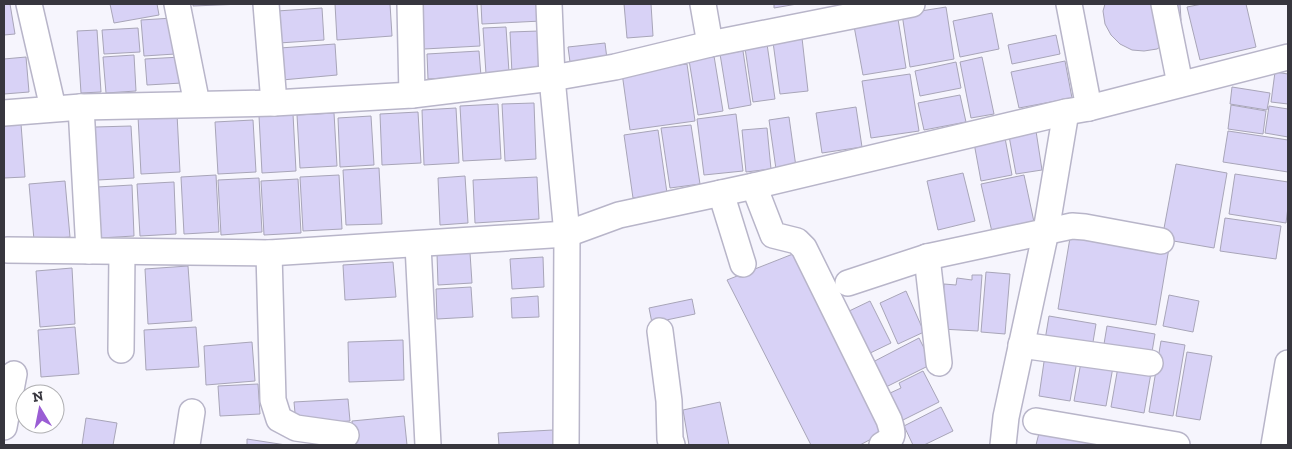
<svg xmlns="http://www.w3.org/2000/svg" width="1292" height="449" font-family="'Zilla Slab',serif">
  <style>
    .building { fill: #d8d2f6; stroke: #a8a5b8 }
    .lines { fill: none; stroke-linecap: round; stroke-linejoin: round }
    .minor-casing { stroke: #b8b5c9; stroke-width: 28 }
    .minor { stroke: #fff; stroke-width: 25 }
  </style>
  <rect width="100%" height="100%" fill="#f6f5fd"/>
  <g class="building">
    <path d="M4,4H10L15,34L4,35Z"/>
    <path d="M110,4H157L159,15L114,23Z"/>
    <path d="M193,4H243L193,6Z"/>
    <path d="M335,4H390L392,36L337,40Z"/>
    <path d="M422,4H477L480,46L424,49Z"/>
    <path d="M481,4H540L541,21L482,24Z"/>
    <path d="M624,4H651L653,36L627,38Z"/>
    <path d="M774,4H797L774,8Z"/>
    <path d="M1105,4H1180L1181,20L1176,32L1168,42L1157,49L1144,51L1132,50L1120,44L1111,35L1105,24L1103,11Z"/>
    <path d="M1202,4H1246L1256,47L1200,60L1187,7Z"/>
    <path d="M946,7L954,59L910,67L902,14Z"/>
    <path d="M322,8L324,40L279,43L277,11Z"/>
    <path d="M992,13L999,49L960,57L953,21Z"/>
    <path d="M173,18L175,54L144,56L141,20Z"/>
    <path d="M898,19L906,68L863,75L854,26Z"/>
    <path d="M506,27L509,72L486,74L483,28Z"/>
    <path d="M138,28L140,52L104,54L102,30Z"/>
    <path d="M97,30L101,92L81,93L77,31Z"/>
    <path d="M539,31L541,72L512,74L510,32Z"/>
    <path d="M1056,35L1060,54L1012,64L1008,45Z"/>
    <path d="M802,38L808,91L780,94L773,42Z"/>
    <path d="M605,43L607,59L570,62L568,47Z"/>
    <path d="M335,44L337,75L282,80L280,48Z"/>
    <path d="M767,44L775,99L753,102L745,48Z"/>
    <path d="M479,51L481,76L428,79L427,54Z"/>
    <path d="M743,51L751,105L729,109L720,54Z"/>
    <path d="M134,55L136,91L106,93L103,57Z"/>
    <path d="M714,56L723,111L698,115L689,60Z"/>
    <path d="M26,57L29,92L4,94V59Z"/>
    <path d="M181,57L182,83L147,85L145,59Z"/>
    <path d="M982,57L994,114L971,118L960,62Z"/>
    <path d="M1065,61L1072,98L1019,108L1011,72Z"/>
    <path d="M956,62L961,88L920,96L915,71Z"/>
    <path d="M687,64L695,121L630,130L622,73Z"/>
    <path d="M1275,72L1288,74V104L1271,102Z"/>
    <path d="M910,74L919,131L871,138L862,81Z"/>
    <path d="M1232,87L1270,93L1267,110L1230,104Z"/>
    <path d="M960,95L966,122L924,130L918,103Z"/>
    <path d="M534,103L536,159L505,161L502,104Z"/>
    <path d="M498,104L501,159L463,161L460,106Z"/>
    <path d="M1231,105L1266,111L1263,134L1228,129Z"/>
    <path d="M1269,106L1288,109V137L1265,133Z"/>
    <path d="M856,107L862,147L822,153L816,113Z"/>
    <path d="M456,108L459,163L424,165L422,110Z"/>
    <path d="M418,112L421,163L382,165L380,114Z"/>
    <path d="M334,113L337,166L300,168L297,115Z"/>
    <path d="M177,114L180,172L141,174L138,116Z"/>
    <path d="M293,114L296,171L262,173L259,116Z"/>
    <path d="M736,114L743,171L704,175L697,119Z"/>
    <path d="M371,116L374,165L340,167L338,118Z"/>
    <path d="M789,117L796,167L776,169L769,120Z"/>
    <path d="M253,120L256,172L218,174L215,122Z"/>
    <path d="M21,124L25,177L4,178V125Z"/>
    <path d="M691,125L700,184L670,188L661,128Z"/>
    <path d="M131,126L134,178L98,180L95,127Z"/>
    <path d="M767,128L771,169L746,172L742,130Z"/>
    <path d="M658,130L667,193L633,198L624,135Z"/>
    <path d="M1036,131L1042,170L1016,174L1009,136Z"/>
    <path d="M1228,131L1288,140V172L1223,162Z"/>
    <path d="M1005,138L1012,175L981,181L974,143Z"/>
    <path d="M1176,164L1227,173L1214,248L1162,239Z"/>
    <path d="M379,168L382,224L346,225L343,170Z"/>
    <path d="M963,173L975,221L938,230L927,181Z"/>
    <path d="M1235,174L1288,182V207L1286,223L1229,214Z"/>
    <path d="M216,175L219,232L184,234L181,177Z"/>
    <path d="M339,175L342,229L303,231L300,177Z"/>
    <path d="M1024,175L1034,222L992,232L981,184Z"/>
    <path d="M465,176L468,223L440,225L438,178Z"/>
    <path d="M537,177L539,219L475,223L473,180Z"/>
    <path d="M259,178L262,232L221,235L218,180Z"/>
    <path d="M298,179L301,233L264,235L261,181Z"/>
    <path d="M65,181L70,237L34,240L29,184Z"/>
    <path d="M174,182L176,234L140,236L137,184Z"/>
    <path d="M132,185L134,236L100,238L97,187Z"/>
    <path d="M1225,218L1281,226L1276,259L1220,251Z"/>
    <path d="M1071,232L1169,248L1156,325L1058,309Z"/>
    <path d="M798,252L886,431L860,445H811L727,280Z"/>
    <path d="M470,253L472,283L438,285L437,254Z"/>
    <path d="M543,257L544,287L512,289L510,259Z"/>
    <path d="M393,262L396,297L345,300L343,265Z"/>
    <path d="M188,266L192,321L148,324L145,269Z"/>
    <path d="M72,268L75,324L40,327L36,271Z"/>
    <path d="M986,272L1010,274L1005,334L981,332Z"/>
    <path d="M972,275H982L978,331L941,329L944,284L956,285L957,278L972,280Z"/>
    <path d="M471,287L473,317L437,319L436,289Z"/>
    <path d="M906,291L924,332L898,344L880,303Z"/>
    <path d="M1169,295L1199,301L1193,332L1163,326Z"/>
    <path d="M538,296L539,317L512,318L511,298Z"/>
    <path d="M692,299L695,314L652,323L649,308Z"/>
    <path d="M870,301L891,343L866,355L845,313Z"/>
    <path d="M1049,316L1096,324L1092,348L1045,340Z"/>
    <path d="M1107,326L1155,334L1151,358L1103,350Z"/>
    <path d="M75,327L79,374L41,377L38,330Z"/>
    <path d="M196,327L199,367L146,370L144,330Z"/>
    <path d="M919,338L932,364L884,388L871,363Z"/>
    <path d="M403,340L404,380L349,382L348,342Z"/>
    <path d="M1161,341L1185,345L1173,416L1149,412Z"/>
    <path d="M252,342L255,381L206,385L204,346Z"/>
    <path d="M1187,352L1212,356L1200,420L1176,416Z"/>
    <path d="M1045,355L1077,361L1070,401L1039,396Z"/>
    <path d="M1081,362L1113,367L1106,406L1074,401Z"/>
    <path d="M1118,367L1151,373L1144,413L1111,407Z"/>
    <path d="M923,371L939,402L901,421L888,394L901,388L899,383Z"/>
    <path d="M258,384L260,414L220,416L218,386Z"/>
    <path d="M348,399L350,421L296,424L294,402Z"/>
    <path d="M720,402L729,445H689L683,410Z"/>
    <path d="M941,407L953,431L924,445H913L904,426Z"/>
    <path d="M404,416L407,445H354L352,421Z"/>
    <path d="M86,418L117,423L113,445H82Z"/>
    <path d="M1040,429L1127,445H1036Z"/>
    <path d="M553,430L554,445H499L498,433Z"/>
    <path d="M247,439L286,445H247Z"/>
  </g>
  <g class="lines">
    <g class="minor-casing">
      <g id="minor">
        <path d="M29,4L53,108"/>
        <path d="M177,4L197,104"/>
        <path d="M266,4L274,103"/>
        <path d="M410,4L412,95"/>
        <path d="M549,4L552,78L567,234L566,445"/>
        <path d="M703,4L710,44"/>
        <path d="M1069,4L1089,108"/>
        <path d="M1164,4L1180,84"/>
        <path d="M81,107L89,251"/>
        <path d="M4,113L81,107L274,103L412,95L552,78L615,67L710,44L912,4"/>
        <path d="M754,186L773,235L797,241L804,248L889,420C893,433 895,438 882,445"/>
        <path d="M721,193L743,264"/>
        <path d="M418,245L428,445"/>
        <path d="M7,250L269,253L567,234L619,215L754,186L1066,112L1089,108L1288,57"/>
        <path d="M269,253L273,400L279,419L296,428L346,435"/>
        <path d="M927,257L939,363"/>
        <path d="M848,283L927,257L1072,226L1085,227L1161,241"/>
        <path d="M660,331L669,401L670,439L672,445"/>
        <path d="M1021,345L1150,363"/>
        <path d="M121,350L122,253"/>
        <path d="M1036,421L1177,445"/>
        <path d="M4,427L14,374"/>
        <path d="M187,445L192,412"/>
        <path d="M1003,445L1006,417L1046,231L1066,112"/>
        <path d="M1274,445L1288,363"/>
      </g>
    </g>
    <use href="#minor" class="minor"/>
  </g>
  <rect width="1292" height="449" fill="none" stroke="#37363e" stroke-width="10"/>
  <g transform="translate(40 409) rotate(350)"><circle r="24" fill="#ffffff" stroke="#afafb2"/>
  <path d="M0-4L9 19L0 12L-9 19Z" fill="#9a5dd4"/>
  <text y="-8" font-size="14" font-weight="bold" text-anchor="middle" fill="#37363e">N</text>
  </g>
</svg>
